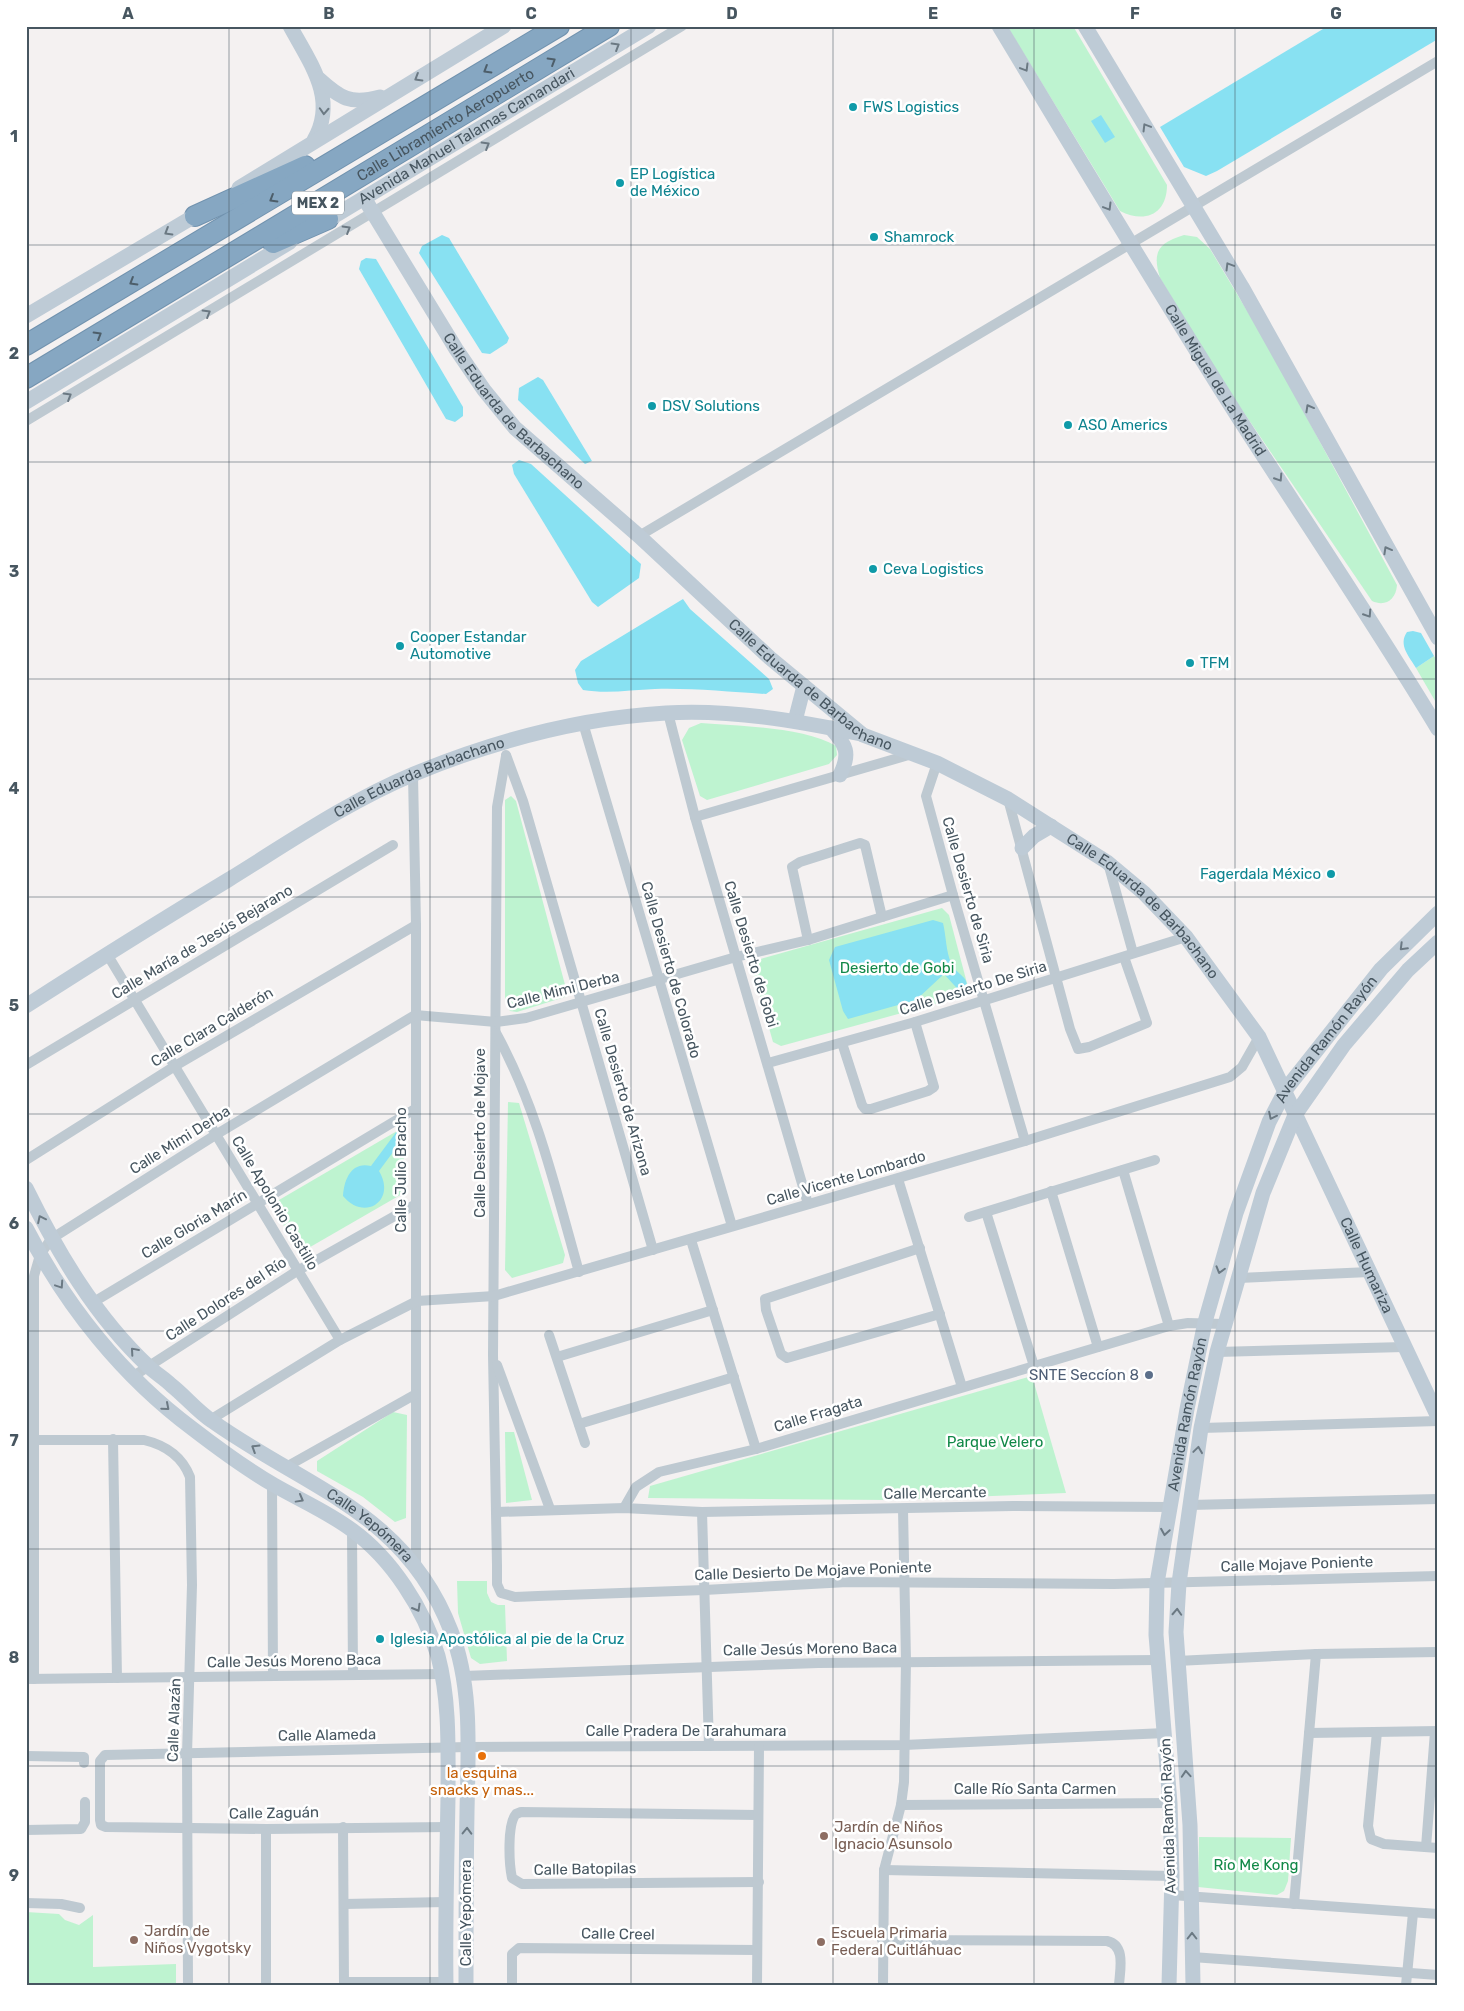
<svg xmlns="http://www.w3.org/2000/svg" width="1464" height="2011" font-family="Rubik,sans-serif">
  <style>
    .park { fill: #bef3d0 }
    .water { fill: #88e1f2 }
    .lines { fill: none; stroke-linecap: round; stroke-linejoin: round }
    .highway-casing { stroke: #7192ae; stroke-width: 22 }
    .street { stroke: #bec9d1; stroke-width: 10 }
    .secondary { stroke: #becbd6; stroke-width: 15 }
    .highway { stroke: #86a7c2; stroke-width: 20 }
    .oneway { stroke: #6b7983 }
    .oneway2 { stroke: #4d5e6a }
    .oneway3 { stroke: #6b7882 }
    .grid { fill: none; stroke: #475660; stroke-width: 1; stroke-opacity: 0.55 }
    .culture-dot { fill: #0f9aa8; stroke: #fff; stroke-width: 2 }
    .service-dot { fill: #5c6f8a; stroke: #fff; stroke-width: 2 }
    .food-dot { fill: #e8710a; stroke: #fff; stroke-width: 2 }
    .education-dot { fill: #8d6e63; stroke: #fff; stroke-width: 2 }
    .labels { text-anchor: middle; stroke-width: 5; stroke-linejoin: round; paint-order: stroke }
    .shield { fill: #fff; stroke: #7e8990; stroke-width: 1 }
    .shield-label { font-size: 14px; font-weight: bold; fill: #475660 }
    .culture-label { font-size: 15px; fill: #0d838f; stroke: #fff; text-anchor: start }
    .street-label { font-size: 15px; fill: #475660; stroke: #fff }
    .park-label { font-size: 15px; fill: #118847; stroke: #fff }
    .service-label { font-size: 15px; fill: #4e5e75; stroke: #fff; text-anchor: end }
    .food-label { font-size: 15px; fill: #c56008; stroke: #fff }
    .education-label { font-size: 15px; fill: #785e54; stroke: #fff; text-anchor: start }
    .neatline { fill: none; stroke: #475660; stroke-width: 2 }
    .grid-label { font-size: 16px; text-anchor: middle; font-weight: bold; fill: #475660 }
  </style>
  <rect width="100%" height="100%" fill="#f4f1f1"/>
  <g class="park">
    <path d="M1007,26H1073L1167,185C1167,214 1145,224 1120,211Z"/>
    <path d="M1184,235L1197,237L1210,249L1270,349L1397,585C1396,600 1385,607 1372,601L1221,379L1160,278C1152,252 1158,243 1184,235Z"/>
    <path d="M1434,656L1438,662V706L1416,668Z"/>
    <path d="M701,723C739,726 804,727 836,746L837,755L829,764L707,800L700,796L682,740L689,728Z"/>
    <path d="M511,796L516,801L568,996L517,1012L510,1011L505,1001V800Z"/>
    <path d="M942,908L949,915L968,987L964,996L781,1046L773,1042L752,968L757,960Z"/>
    <path d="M508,1102L519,1103L565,1255L563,1263L512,1278L505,1270Z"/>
    <path d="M397,1131L405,1136L402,1194L305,1250L297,1248L274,1209L279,1200Z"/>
    <path d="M1032,1376L1066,1493L890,1500L648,1498L650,1486Z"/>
    <path d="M393,1412L407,1415L406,1518L395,1522L363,1497L317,1471V1461Z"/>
    <path d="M505,1432H514L532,1500L506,1503Z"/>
    <path d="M457,1581H487V1593L491,1602L498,1605H505L507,1661L480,1664L471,1658L458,1613Z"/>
    <path d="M1199,1837L1291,1838L1288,1881L1284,1891L1277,1895L1198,1887Z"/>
    <path d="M26,1912L59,1914L65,1920L79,1925L93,1915V1967L176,1964V1985H26Z"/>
  </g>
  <g class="water">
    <path d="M1328,26H1438V39L1217,171L1206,176L1184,167L1160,127Z"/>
    <path d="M1101,115L1115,137L1105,143L1091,121Z"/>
    <path d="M442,235L449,238L509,338L507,343L490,354L482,353L419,253L422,246Z"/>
    <path d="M366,258L376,259L463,407V416L455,422L446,419L359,269L361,261Z"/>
    <path d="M538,377L543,380L592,461L585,464L518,400L519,388Z"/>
    <path d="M519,460L531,464L641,564L639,578L598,607L592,602L514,474L512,465Z"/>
    <path d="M683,599L690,609L769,679L773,689L766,694C729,692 693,688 655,689C631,690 607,694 583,690L578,683L575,670L581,661Z"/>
    <path d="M1413,631L1421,633L1434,656L1416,668C1409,656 1398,645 1407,632Z"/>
    <path d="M933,920L943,923C946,935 946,952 951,963C958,978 973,975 964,996L944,974L916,1000L848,1019L843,1011L829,960L835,947Z"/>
    <path d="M397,1131L405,1136L379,1171C397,1201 364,1222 343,1196C344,1180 351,1161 371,1166Z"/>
  </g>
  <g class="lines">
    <g class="highway-casing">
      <g id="highway">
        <path d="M195,216L305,166"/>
        <path d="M273,243L328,219"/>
        <path d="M26,345L559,26"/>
        <path id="s7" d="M26,378L609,26"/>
      </g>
    </g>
    <g class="street">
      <path d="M26,421L682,26"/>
      <path d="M639,536L1438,61"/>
      <path d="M668,713L695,817L808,1204"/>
      <path d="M583,723L732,1226"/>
      <path d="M506,755L523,801L653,1250"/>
      <path d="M506,756L497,807L493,1355L497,1565V1584L501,1593L515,1597L538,1596L704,1590L847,1582L1114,1584L1438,1576"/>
      <path d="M937,763L926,796L953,895L1025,1141"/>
      <path d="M413,775L416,925V1565"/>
      <path d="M1008,799L1070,1029L1078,1049L1089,1047L1147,1023L1124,957"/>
      <path d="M695,817L912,754"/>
      <path d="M1108,863L1133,953"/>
      <path d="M808,940L792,867L800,862L860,843L865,845L882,917"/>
      <path d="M107,954L340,1340"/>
      <path d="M496,1033C537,1107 556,1191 579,1272"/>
      <path d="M842,1043L862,1105L865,1109H871L928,1091L934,1087L915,1022"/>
      <path d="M768,1063L915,1022L1186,937"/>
      <path d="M26,1065L393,845"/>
      <path d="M26,1160L175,1066L416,925"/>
      <path d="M1123,1170L1169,1326"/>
      <path d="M898,1179L962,1387"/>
      <path d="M1051,1191L1098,1347"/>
      <path d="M986,1212L1034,1366"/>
      <path d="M969,1217L1155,1160"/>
      <path d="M691,1240L756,1449"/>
      <path d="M920,1248L765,1299L766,1310L781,1354L787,1358L940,1314"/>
      <path d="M1239,1278L1369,1272"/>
      <path d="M92,1303L415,1109"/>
      <path d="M549,1335L585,1443"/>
      <path d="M1217,1352L1404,1347"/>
      <path d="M557,1357L713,1310"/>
      <path d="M497,1365L550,1509"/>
      <path d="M132,1377L297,1271L416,1204"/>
      <path d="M210,1420L340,1340L417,1301L494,1296L1025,1141L1230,1077L1242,1067L1259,1037"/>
      <path d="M579,1424L734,1377"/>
      <path d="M1201,1428L1438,1421"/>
      <path d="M113,1439L117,1678"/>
      <path d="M26,1440H144C165,1445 182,1456 190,1477L192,1585L187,1754L188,1985"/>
      <path d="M286,1467L416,1394"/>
      <path d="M272,1483L273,1676"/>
      <path d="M1190,1505L1438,1499"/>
      <path d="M624,1508L636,1487L659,1472L756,1449L1169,1326L1188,1323L1224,1324"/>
      <path d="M497,1512L624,1508L702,1512L1013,1506L1169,1507"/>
      <path d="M702,1512L709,1746"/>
      <path d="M352,1530L353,1675"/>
      <path d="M1177,1661L1316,1654L1438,1652"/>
      <path d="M464,1676L818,1663L1158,1660"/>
      <path d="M26,1679L442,1674"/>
      <path d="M34,1679V1276L40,1255L51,1239L217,1134L415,1015L496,1022L526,1018L736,957L808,940L953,895"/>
      <path d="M1377,1732L1368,1826L1371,1839L1384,1844L1438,1848"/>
      <path d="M1309,1733L1438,1731"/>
      <path d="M26,1756L84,1757V1763"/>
      <path d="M901,1805L1170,1803"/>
      <path d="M758,1815L521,1812L516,1814C507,1824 509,1864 512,1878L522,1884L759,1882"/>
      <path d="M343,1827L344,1985"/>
      <path d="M448,1827L266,1829L106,1827L101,1825L100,1820V1761L105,1755L468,1747L904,1745L1165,1733"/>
      <path d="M266,1829V1985"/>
      <path d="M26,1830L81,1829L85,1822V1802"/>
      <path d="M1426,1847L1435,1732"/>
      <path d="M884,1870L1172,1876"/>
      <path d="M1172,1895L1438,1914"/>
      <path d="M26,1903L61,1904L80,1908"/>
      <path d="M344,1904L446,1902"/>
      <path d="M1294,1904L1316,1654"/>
      <path d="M882,1940L1107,1941C1126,1945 1120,1970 1119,1985"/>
      <path d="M1192,1957L1438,1975"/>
      <path d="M344,1982H446"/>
      <path d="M512,1985V1954L519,1948L757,1950"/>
      <path d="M757,1985L759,1747"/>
      <path d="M883,1985L884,1870L901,1805L904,1782L906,1661L903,1509"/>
      <path d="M1406,1985L1413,1913"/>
    </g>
    <g class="secondary">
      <path d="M290,26C310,63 338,99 314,140"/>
      <path id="s1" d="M999,26C1078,157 1156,288 1238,417C1305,521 1374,623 1438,729"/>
      <path d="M1085,26L1242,287L1438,638"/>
      <path d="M319,79C340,98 350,105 380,97"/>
      <path d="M239,188L504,26"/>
      <path id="s2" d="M364,198L456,349L484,390L515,428L639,536L770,658L863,735L937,763L1008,799L1107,862L1144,893L1186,937L1259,1037L1438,1417"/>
      <path id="s3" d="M321,224L649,26"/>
      <path d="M26,316L203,211"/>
      <path d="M26,402L290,242"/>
      <path d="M795,721L804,686"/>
      <path d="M831,728C846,745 851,753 840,775"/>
      <path d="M1022,848L1034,836L1051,826"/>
      <path id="s4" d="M26,1006C93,963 160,921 228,880C288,843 349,801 414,774C494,741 579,718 666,713C731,709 797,721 861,734"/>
      <path id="s5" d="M26,1188C58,1253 95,1316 148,1366C155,1373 164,1378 171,1385C185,1396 197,1411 212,1421C306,1488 406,1512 451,1631C473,1687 468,1753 467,1812C466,1869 466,1927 466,1985"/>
      <path d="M26,1228C66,1306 123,1377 193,1429C219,1449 246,1469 274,1485C300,1500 328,1512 352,1530C392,1559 424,1609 438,1656C450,1701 448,1751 448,1797C447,1859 445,1922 446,1985"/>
      <path id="s6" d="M1169,1985L1172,1876L1170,1803L1156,1635L1157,1583L1187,1409L1205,1322L1236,1213L1269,1122L1286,1089L1381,969L1438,913"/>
      <path d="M1193,1985L1190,1825L1176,1632L1179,1583L1201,1428L1217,1352L1263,1193L1295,1115L1344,1045L1408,970L1438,942"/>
    </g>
    <use href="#highway" class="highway"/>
  </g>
  <defs><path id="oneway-chevron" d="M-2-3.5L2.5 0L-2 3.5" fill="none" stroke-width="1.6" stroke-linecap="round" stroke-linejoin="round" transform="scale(1.25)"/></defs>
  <g class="oneway">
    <use href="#oneway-chevron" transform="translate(616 46) rotate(-31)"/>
    <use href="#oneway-chevron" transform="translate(1025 68) rotate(59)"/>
    <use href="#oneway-chevron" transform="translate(418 78) rotate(149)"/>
    <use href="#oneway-chevron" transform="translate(324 111) rotate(93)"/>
    <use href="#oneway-chevron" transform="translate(1146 127) rotate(-121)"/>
    <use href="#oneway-chevron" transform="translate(1108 207) rotate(59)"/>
    <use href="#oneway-chevron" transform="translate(168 232) rotate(149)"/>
    <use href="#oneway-chevron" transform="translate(1229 266) rotate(-121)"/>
    <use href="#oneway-chevron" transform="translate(1309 408) rotate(-119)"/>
    <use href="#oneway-chevron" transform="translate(1279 478) rotate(57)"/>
    <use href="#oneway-chevron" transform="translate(1387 550) rotate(-119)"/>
    <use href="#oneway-chevron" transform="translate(1368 614) rotate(57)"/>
    <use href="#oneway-chevron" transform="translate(1403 947) rotate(135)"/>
    <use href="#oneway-chevron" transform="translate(1272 1116) rotate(116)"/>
    <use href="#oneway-chevron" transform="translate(41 1219) rotate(-116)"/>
    <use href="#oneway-chevron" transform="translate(1220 1270) rotate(106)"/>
    <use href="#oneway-chevron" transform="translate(60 1285) rotate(56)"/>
    <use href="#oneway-chevron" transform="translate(134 1351) rotate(-131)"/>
    <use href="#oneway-chevron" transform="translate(166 1407) rotate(41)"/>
    <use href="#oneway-chevron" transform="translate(255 1448) rotate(-148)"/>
    <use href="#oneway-chevron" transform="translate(1198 1450) rotate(-82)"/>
    <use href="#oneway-chevron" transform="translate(300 1499) rotate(29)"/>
    <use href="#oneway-chevron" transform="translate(1165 1532) rotate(99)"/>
    <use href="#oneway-chevron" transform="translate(417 1608) rotate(60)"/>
    <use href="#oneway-chevron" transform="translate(1177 1612) rotate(-87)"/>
    <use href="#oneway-chevron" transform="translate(1186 1774) rotate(-94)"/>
    <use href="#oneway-chevron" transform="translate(467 1831) rotate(-89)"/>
    <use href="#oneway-chevron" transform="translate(1192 1936) rotate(-90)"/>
  </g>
  <g class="oneway2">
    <use href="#oneway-chevron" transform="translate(552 61) rotate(-31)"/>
    <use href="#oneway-chevron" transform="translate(487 70) rotate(149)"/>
    <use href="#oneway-chevron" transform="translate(273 199) rotate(149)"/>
    <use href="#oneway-chevron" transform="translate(133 282) rotate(149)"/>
    <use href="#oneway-chevron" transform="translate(98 335) rotate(-31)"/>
  </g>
  <g class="oneway3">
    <use href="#oneway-chevron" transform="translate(486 145) rotate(-31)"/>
    <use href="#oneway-chevron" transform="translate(347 229) rotate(-31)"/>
    <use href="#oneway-chevron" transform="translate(207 313) rotate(-31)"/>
    <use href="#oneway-chevron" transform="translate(68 396) rotate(-31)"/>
  </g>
  <path class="grid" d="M229,26V1985M430,26V1985M631,26V1985M833,26V1985M1034,26V1985M1235,26V1985M26,245H1438M26,462H1438M26,679H1438M26,897H1438M26,1114H1438M26,1331H1438M26,1549H1438M26,1766H1438"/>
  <g class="culture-dot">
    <circle cx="853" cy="107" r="5"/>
    <circle cx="620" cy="183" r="5"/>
    <circle cx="874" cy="237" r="5"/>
    <circle cx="652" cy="406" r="5"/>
    <circle cx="1068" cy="425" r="5"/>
    <circle cx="873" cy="569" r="5"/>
    <circle cx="400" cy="646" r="5"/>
    <circle cx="1190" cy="663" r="5"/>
    <circle cx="1331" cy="874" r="5"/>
    <circle cx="380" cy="1639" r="5"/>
  </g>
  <circle class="service-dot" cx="1149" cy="1375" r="5"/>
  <circle class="food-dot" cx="482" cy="1756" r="5"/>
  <g class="education-dot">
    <circle cx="824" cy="1836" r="5"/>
    <circle cx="134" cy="1940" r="5"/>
    <circle cx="821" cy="1942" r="5"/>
  </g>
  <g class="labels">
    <rect class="shield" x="292" y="191.5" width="52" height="23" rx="4"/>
    <g class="shield-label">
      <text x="318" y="208">MEX 2</text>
    </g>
    <g class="culture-label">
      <text x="863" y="112">FWS Logistics</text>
      <text x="630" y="179">EP Logística<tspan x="630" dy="17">de México</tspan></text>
      <text x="884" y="242">Shamrock</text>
      <text x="662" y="411">DSV Solutions</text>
      <text x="1078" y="430">ASO Americs</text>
      <text x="883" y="574">Ceva Logistics</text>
      <text x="410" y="642">Cooper Estandar<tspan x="410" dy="17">Automotive</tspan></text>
      <text x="1200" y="668">TFM</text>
      <text x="1321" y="879" text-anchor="end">Fagerdala México</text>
      <text x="390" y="1644">Iglesia Apostólica al pie de la Cruz</text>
    </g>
    <g class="street-label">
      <text dy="5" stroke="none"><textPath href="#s7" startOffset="490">Calle Libramiento Aeropuerto</textPath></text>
      <text dy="5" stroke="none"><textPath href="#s3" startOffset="170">Avenida Manuel Talamas Camandari</textPath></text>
      <text dy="5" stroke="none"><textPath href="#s1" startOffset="415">Calle Miguel de La Madrid</textPath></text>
      <text dy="5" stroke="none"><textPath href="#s2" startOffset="262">Calle Eduarda de Barbachano</textPath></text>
      <text dy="5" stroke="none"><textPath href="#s2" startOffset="668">Calle Eduarda de Barbachano</textPath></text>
      <text dy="5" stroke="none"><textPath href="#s4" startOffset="456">Calle Eduarda Barbachano</textPath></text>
      <text transform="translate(968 890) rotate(74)" y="5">Calle Desierto de Siria</text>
      <text dy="5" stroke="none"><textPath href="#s2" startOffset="1072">Calle Eduarda de Barbachano</textPath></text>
      <text transform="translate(202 942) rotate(-31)" y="5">Calle María de Jesús Bejarano</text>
      <text transform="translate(751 954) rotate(73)" y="5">Calle Desierto de Gobi</text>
      <text transform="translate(671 970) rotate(74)" y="5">Calle Desierto de Colorado</text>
      <text transform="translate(973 988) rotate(-17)" y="5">Calle Desierto De Siria</text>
      <text transform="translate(563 990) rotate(-14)" y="5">Calle Mimi Derba</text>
      <text transform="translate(212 1027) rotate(-31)" y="5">Calle Clara Calderón</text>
      <text dy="5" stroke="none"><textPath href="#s6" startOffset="979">Avenida Ramón Rayón</textPath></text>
      <text transform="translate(623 1092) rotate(74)" y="5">Calle Desierto de Arizona</text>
      <text transform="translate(480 1133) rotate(-90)" y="5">Calle Desierto de Mojave</text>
      <text transform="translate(180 1140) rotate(-32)" y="5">Calle Mimi Derba</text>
      <text transform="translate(401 1170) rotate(-90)" y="5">Calle Julio Bracho</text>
      <text transform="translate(846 1178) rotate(-16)" y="5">Calle Vicente Lombardo</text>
      <text transform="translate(275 1203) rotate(59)" y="5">Calle Apolonio Castillo</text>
      <text transform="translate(194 1224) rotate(-31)" y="5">Calle Gloria Marín</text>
      <text dy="5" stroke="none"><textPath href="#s2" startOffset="1501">Calle Humariza</textPath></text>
      <text transform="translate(226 1299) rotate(-33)" y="5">Calle Dolores del Río</text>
      <text transform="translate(818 1414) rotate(-17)" y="5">Calle Fragata</text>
      <text dy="5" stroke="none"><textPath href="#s6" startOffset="574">Avenida Ramón Rayón</textPath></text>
      <text transform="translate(935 1493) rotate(-1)" y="5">Calle Mercante</text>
      <text dy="5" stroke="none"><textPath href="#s5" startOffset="491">Calle Yepómera</textPath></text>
      <text transform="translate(1297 1564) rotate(-2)" y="5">Calle Mojave Poniente</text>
      <text transform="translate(813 1571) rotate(-2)" y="5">Calle Desierto De Mojave Poniente</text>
      <text transform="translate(810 1649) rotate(-1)" y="5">Calle Jesús Moreno Baca</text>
      <text transform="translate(294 1661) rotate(-1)" y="5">Calle Jesús Moreno Baca</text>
      <text transform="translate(174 1720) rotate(-88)" y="5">Calle Alazán</text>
      <text x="686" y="1736">Calle Pradera De Tarahumara</text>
      <text transform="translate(327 1735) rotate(-1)" y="5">Calle Alameda</text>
      <text x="1035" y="1794">Calle Río Santa Carmen</text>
      <text transform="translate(274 1813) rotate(-1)" y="5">Calle Zaguán</text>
      <text transform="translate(1168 1816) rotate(-92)" y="5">Avenida Ramón Rayón</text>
      <text transform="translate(585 1869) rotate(-1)" y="5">Calle Batopilas</text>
      <text transform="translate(466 1913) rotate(-90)" y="5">Calle Yepómera</text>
      <text transform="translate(618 1934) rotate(1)" y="5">Calle Creel</text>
    </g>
    <g class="park-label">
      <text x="897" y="973">Desierto de Gobi</text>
      <text x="995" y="1447">Parque Velero</text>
      <text x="1256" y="1870">Río Me Kong</text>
    </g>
    <g class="service-label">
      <text x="1139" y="1380">SNTE Seccíon 8</text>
    </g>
    <g class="food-label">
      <text x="482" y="1778">la esquina<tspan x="482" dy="17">snacks y mas...</tspan></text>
    </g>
    <g class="education-label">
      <text x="834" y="1832">Jardín de Niños<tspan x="834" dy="17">Ignacio Asunsolo</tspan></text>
      <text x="144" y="1936">Jardín de<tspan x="144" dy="17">Niños Vygotsky</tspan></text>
      <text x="831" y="1938">Escuela Primaria<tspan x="831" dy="17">Federal Cuitláhuac</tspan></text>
    </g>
  </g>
  <rect width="1464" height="2011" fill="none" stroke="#ffffff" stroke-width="55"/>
  <rect x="28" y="28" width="1408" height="1956" class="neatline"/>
  <g class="grid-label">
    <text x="128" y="19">A</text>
    <text x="329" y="19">B</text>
    <text x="531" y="19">C</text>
    <text x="732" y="19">D</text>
    <text x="933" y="19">E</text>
    <text x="1135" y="19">F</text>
    <text x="1336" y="19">G</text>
    <text x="14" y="142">1</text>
    <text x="14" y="359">2</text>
    <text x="14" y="577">3</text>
    <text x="14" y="794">4</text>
    <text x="14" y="1011">5</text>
    <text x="14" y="1229">6</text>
    <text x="14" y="1446">7</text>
    <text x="14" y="1663">8</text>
    <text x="14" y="1881">9</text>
  </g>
</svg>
